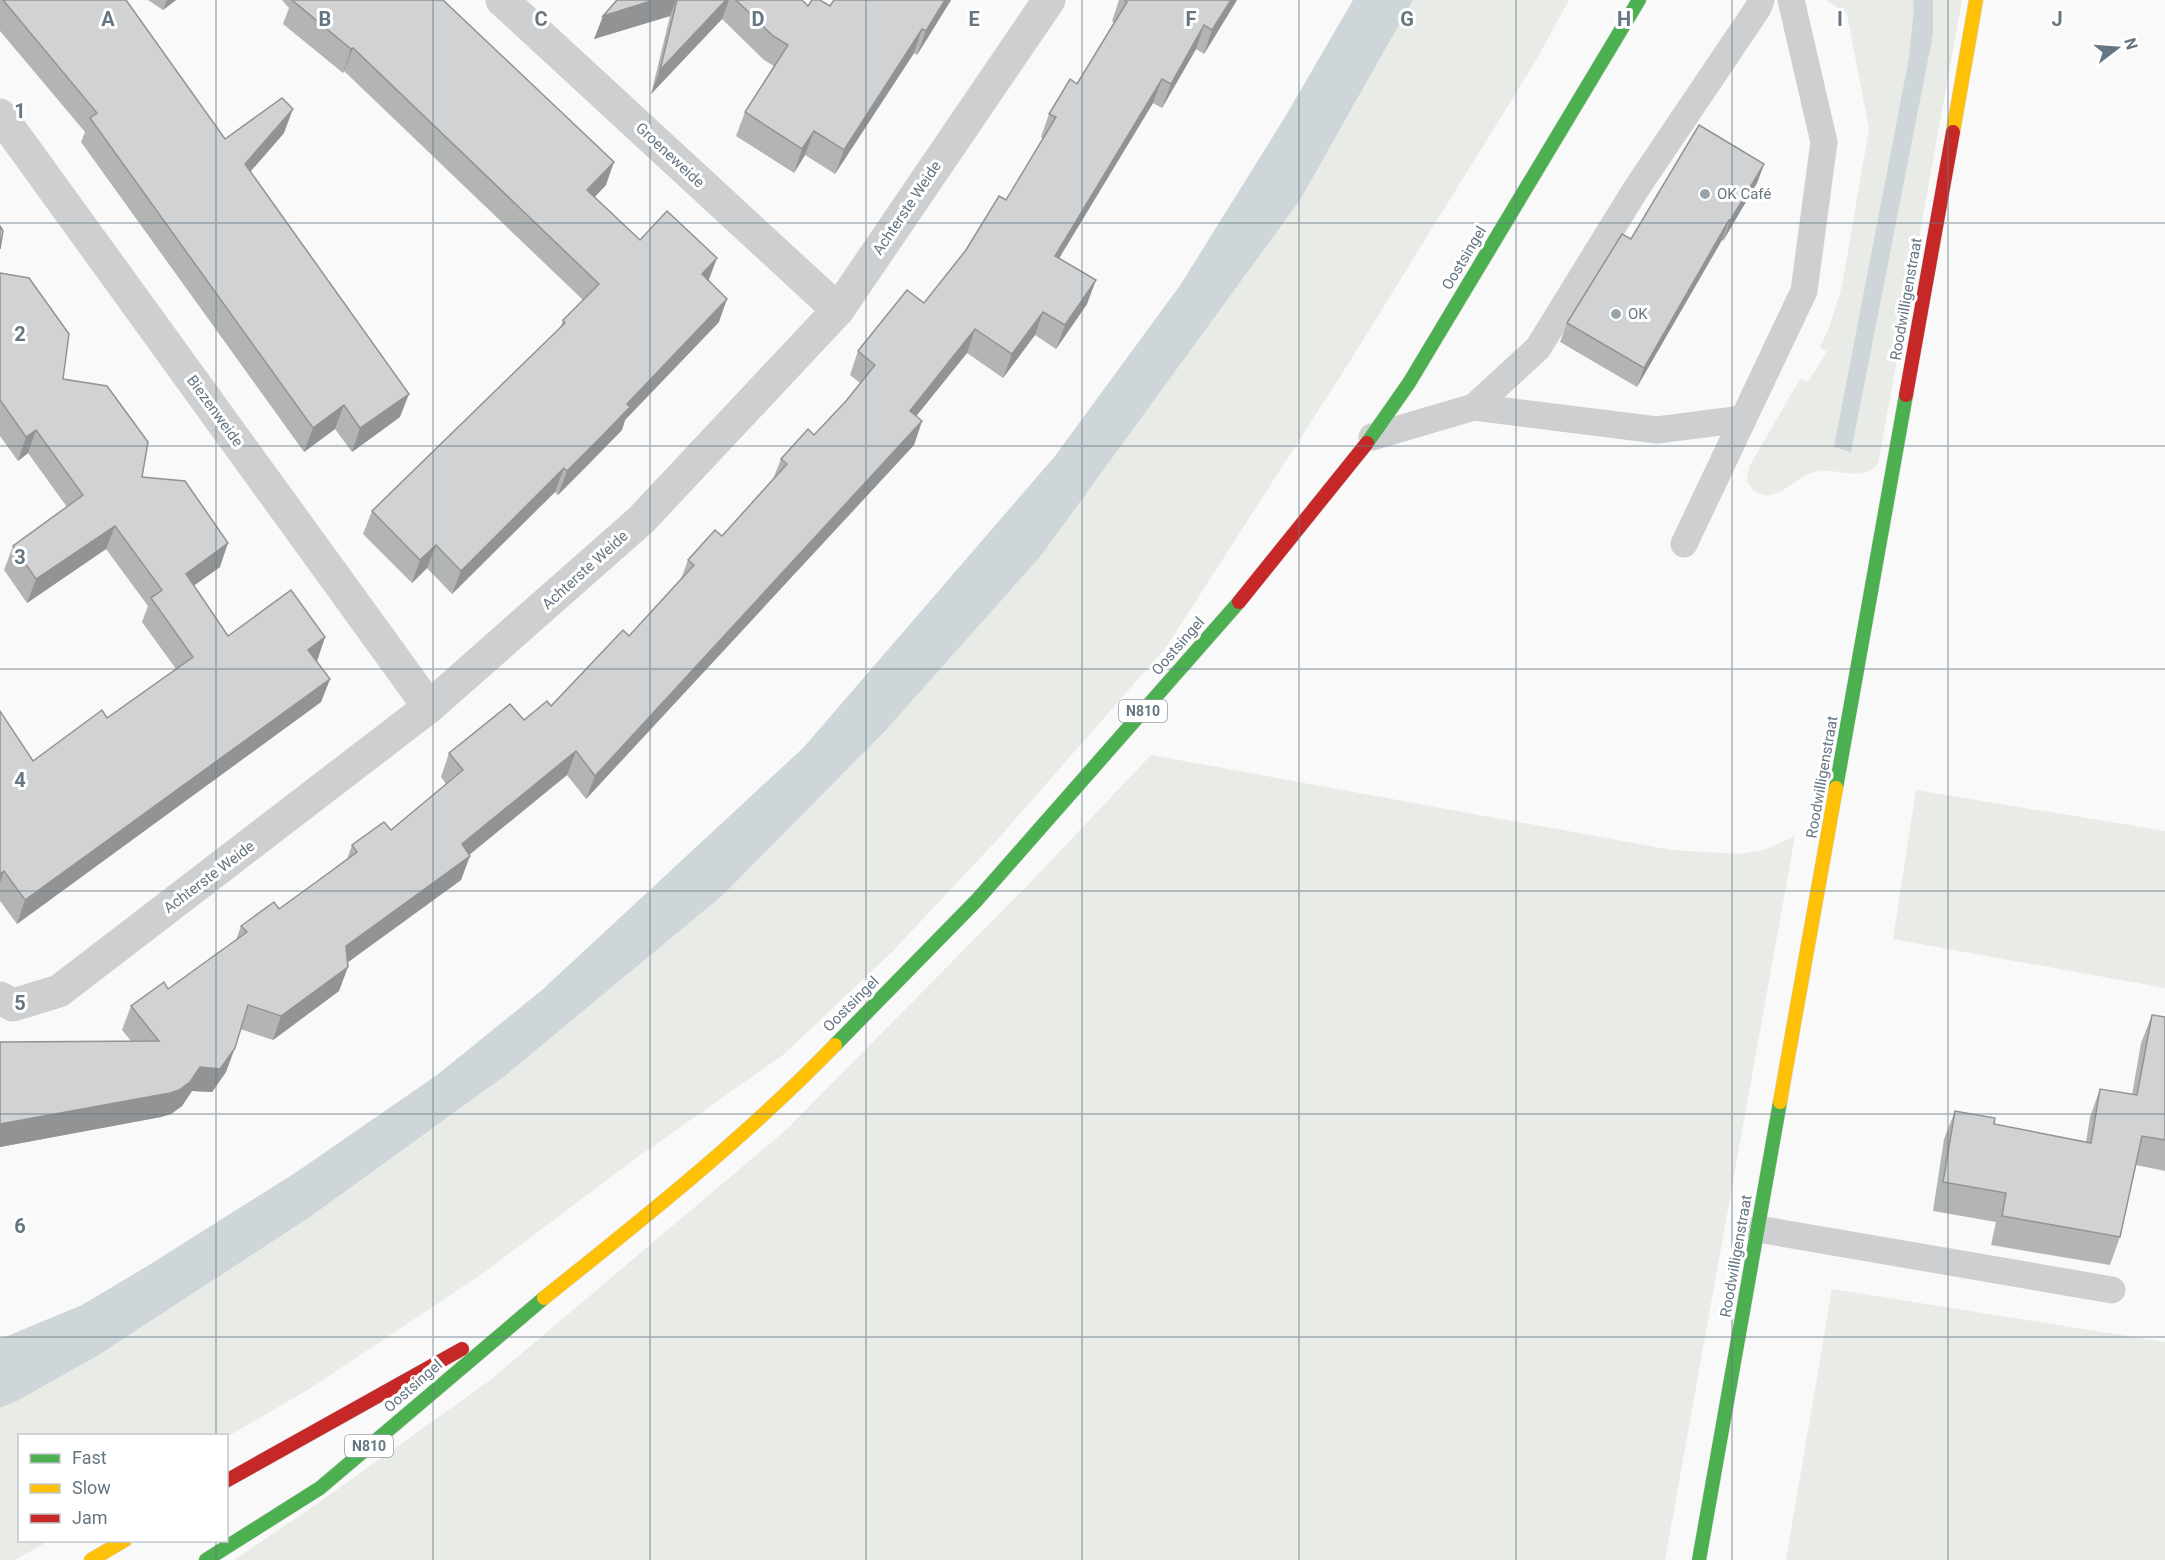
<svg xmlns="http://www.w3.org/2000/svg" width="2165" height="1560" font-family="Roboto,sans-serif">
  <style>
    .green { fill: #e8ebe6 }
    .water { fill: #ced6d9 }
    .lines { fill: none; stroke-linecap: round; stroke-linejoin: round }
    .fast-casing { stroke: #d5d6d7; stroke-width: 15 }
    .slow-casing { stroke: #d5d6d7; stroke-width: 15 }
    .jam-casing { stroke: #d5d6d7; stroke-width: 15 }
    .lane { stroke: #cecfd0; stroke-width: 27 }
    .street { stroke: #cecfd0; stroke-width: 33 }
    .fast { stroke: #4caf50; stroke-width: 14 }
    .slow { stroke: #ffc107; stroke-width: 14 }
    .jam { stroke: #c62828; stroke-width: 14 }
    .wall { fill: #b3b5b5 }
    .shaded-wall { fill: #929394 }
    .building { fill: #d0d2d3; stroke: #929394; stroke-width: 1.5 }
    .grid { fill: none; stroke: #657683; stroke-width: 1.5; stroke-opacity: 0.55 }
    .poi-dot { fill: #99a4ac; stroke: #fff; stroke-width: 2 }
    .labels { text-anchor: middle; stroke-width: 6; stroke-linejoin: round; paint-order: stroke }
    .shield { fill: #fff; stroke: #939fa8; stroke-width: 1.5 }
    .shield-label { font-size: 14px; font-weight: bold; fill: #657683 }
    .street-label { font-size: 15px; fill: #657683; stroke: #fff }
    .poi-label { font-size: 15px; fill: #657683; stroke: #fff; text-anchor: start }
    .grid-label { font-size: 20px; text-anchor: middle; font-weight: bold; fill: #657683; stroke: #fff; stroke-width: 6; stroke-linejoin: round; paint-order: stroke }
  </style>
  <rect width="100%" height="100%" fill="#f9f9f9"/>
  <g class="green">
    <path d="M1413,0H1569L1535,62L1350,361L1167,646L997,840L892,952L783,1055L635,1159L482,1274L314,1386L227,1437L20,1436V1540L49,1541L15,1560H0V1408L17,1401L97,1356L310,1217L506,1075L723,895L886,730L1040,557L1300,200Z"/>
    <path d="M1826,0H1962L1878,464C1863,483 1837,468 1817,471C1799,474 1784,496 1767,495C1763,495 1758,493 1754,491L1747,481L1749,467L1800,379L1808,382L1827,352L1820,347L1829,328L1842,286L1869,129L1847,14Z"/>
    <path d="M1151,755L1672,850L1739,854L1764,850L1795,836L1665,1560H234L314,1506L489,1381L787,1129L1026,887Z"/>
    <path d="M1916,790L2165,831V988L1893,939Z"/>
    <path d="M1832,1289L2165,1342V1560H1786Z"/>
  </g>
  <g class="water">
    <path d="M1353,0H1413L1300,200L1040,557L886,730L723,895L506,1075L310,1217L97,1356L17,1401L0,1408V1337H5L82,1305L149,1265L295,1173L437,1075L542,990L804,747L1055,456L1181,284L1285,117Z"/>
    <path d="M1913,0H1933V34L1851,452L1834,447L1909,58L1914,9Z"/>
  </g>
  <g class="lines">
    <g class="fast-casing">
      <g id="fast">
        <path d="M1367,443L1409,383L1639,0"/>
        <path d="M1836,788L1906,395"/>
        <path d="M835,1045L977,900L1239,602"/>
        <path d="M206,1560L320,1488L544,1298"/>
        <path d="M1699,1560L1780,1102"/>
      </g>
    </g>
    <g class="slow-casing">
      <g id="slow">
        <path d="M1953,132L1976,0"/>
        <path d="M1780,1102L1836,788"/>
        <path d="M544,1298C644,1218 746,1137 835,1045"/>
        <path d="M91,1560L125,1540"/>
      </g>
    </g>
    <g class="jam-casing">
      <g id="jam">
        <path d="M1906,395L1953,132"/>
        <path d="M1239,602L1367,443"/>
        <path d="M226,1481L462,1349"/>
      </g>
    </g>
    <g class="lane">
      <path d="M1474,407L1538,348L1636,189L1758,8L1761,0"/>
      <path d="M1372,437L1474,407L1657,430L1743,419"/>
      <path d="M1684,544L1804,291L1824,142L1791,0"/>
      <path d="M1758,1229L2112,1290"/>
    </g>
    <g class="street">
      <path d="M502,0L838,310"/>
      <path d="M0,115L429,707"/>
      <path d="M0,998L13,1005L59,991L429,707L641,520L838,310L1049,0"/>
    </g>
    <use href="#fast" class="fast"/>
    <use href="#slow" class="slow"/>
    <use href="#jam" class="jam"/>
  </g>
  <g class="wall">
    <path d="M0,0H126L225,139L284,133L250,172L400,417L352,452L335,429L304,452L81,142L85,132L0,31Z"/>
    <path d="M148,0H176L163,10Z"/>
    <path d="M282,0H443L606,185L595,197L640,240L709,280L719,322L625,420L622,430L590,463L558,495L555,492L452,594L427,568L412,583L363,534L372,511L560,328L563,320L583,300L344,71L343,73L283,24L289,8Z"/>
    <path d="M617,0H802L808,6H830L951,0L917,55L914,53L835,174L805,155L794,173L736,136L745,112L774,66L764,60L722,19L651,94L670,16L594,39Z"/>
    <path d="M1119,0H1237L1204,54L1196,49L1162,108L1153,103L1059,258L1087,304L1056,349L1035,335L1003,378L967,353L916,416L922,421L914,445L586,799L567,775L469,855L461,880L347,963L339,991L273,1040L240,1029L226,1072L212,1092L192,1091L182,1106L171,1114L161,1117L0,1147V1042L131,1041L122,1030L131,1006L168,989L236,940L241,926L279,909L347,859L352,845L391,830L446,784L441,777L449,753L524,720L551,706L629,636L681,579L688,560L722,536L773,479L781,459L814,435L846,401L860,383L850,375L858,351L924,303L1006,200L1043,139L1041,137L1049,114L1077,84L1114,23L1112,21Z"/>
    <path d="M1764,164L1757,183L1723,241L1722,240L1637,387L1560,342L1567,323L1631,239Z"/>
    <path d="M0,273L63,379L142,477L220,567L194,585L228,636L325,637L317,661L330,679L321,702L17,924L0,901V711L33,761L107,718L176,669L142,622L148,606L106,549L27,603L4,570L13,546L67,507L28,453L18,461L0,436Z"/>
    <path d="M2152,1015L2165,1017V1171L2136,1165L2120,1237L2110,1265L1991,1245L1996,1222L1933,1211L1944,1139L1955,1111L1994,1124L2086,1142L2090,1117L2100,1089L2132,1095L2141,1043Z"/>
  </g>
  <g class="shaded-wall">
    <path d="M167,0H176L163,10Z"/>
    <path d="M654,0H676L670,16L594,39L603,16Z"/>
    <path d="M726,0H729L722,19L651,94L660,70Z"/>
    <path d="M945,0H951L917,55L926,31Z"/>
    <path d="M1231,0H1237L1204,54L1212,30Z"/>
    <path d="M1204,25L1196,49L1162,108L1171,84Z"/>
    <path d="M922,29L914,53L835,174L844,150Z"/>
    <path d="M353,48L344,71L343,73L351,49Z"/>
    <path d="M1162,79L1153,103L1046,280L1055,256Z"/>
    <path d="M293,109L284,133L236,188L245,164Z"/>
    <path d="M814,131L805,155L794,173L802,149Z"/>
    <path d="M614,162L606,185L579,213L587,190Z"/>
    <path d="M1764,164L1757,183L1723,241L1730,221Z"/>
    <path d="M1729,220L1722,240L1637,387L1644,368Z"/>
    <path d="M717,258L708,282L702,274Z"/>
    <path d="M1096,280L1087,304L1056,349L1065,325Z"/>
    <path d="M727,299L719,322L625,420L622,430L558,495L567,471L627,404Z"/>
    <path d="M1043,312L1035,335L1003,378L1012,354Z"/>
    <path d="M975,329L967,353L901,435L910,411Z"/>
    <path d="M409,394L400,417L352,452L360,428Z"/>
    <path d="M344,405L335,429L304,452L313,428Z"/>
    <path d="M922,421L914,445L586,799L595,776Z"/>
    <path d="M36,430L28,453L18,461L26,437Z"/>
    <path d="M564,468L555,492L452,594L461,571Z"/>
    <path d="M115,526L106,549L27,603L36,579Z"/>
    <path d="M228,543L220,567L178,597L186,574Z"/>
    <path d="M436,545L427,568L412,583L420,560Z"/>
    <path d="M325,637L317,661L308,650Z"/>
    <path d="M330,679L321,702L17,924L25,900Z"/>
    <path d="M576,751L567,775L453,868L462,844Z"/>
    <path d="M470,856L461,880L337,970L346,946Z"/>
    <path d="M4,871L0,883V874Z"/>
    <path d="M348,967L339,991L273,1040L281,1016Z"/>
    <path d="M235,1048L226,1072L212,1092L192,1091L182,1106L171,1114L161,1117L0,1147V1124L200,1067Z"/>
  </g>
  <g class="building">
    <path d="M3,0H126L225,139L282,98L293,109L245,164L409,394L360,428L344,405L313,428L90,118L97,113Z"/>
    <path d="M292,0H443L614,162L587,190L640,240L667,211L717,258L702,274L727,299L627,404L630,407L599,439L567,471L564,468L461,571L436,545L420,560L372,511L565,323L563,320L599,284L353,48L351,49Z"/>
    <path d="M617,0H654L603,16Z"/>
    <path d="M677,0H726L660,70Z"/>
    <path d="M736,0H802L808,6L812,0H820L830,6L834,0H945L926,31L922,29L844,150L814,131L802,149L745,112L788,45L773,36Z"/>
    <path d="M1125,0H1231L1212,30L1204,25L1171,84L1162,79L1055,256L1096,280L1065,325L1043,312L1012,354L975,329L910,411L922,421L595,776L576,751L462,844L470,856L346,946L348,967L281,1016L248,1005L235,1048L220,1069L200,1067L190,1082L179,1090L170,1093L0,1124V1042L159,1041L131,1006L164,982L168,989L247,932L241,926L274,902L279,909L319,880L357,852L352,845L384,822L391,830L463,770L449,753L510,704L524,720L547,701L551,706L623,630L629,636L694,565L688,560L715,530L722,536L787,464L781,459L808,429L814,435L846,401L875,365L858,351L907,290L924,303L966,250L999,196L1006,200L1056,117L1049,114L1060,96L1070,79L1077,84L1127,2Z"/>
    <path d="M1699,125L1764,164L1730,221L1729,220L1644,368L1567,323L1622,234L1631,239Z"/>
    <path d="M0,226L3,231L0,249Z"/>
    <path d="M0,273L29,278L69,334L63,379L107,386L148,442L142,477L185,481L228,543L186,574L228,636L291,590L325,637L308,650L330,679L25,900L4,871L0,874V711L33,761L102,710L107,718L193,657L151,598L162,590L115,526L36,579L13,546L83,495L36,430L26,437L0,400Z"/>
    <path d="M2152,1015L2165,1017V1140L2142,1136L2120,1237L2002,1216L2006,1193L1943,1182L1955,1111L1995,1118L1994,1124L2091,1143L2100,1089L2137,1095Z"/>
  </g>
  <path class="grid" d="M216,0V1436M433,0V1560M650,0V1560M866,0V1560M1082,0V1560M1299,0V1560M1516,0V1560M1732,0V1560M1948,0V1560M0,223H2165M0,446H2165M0,669H2165M0,891H2165M0,1114H2165M0,1337H2165M216,1540V1560"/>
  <g class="poi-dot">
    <circle cx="1705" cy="194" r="6"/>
    <circle cx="1616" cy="314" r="6"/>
  </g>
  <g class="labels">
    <g class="shield">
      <rect x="1119" y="700" width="48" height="22" rx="4.5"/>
      <rect x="345" y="1435" width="48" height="22" rx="4.5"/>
    </g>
    <g class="shield-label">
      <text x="1143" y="716">N810</text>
      <text x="369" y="1451">N810</text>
    </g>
    <g class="street-label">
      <text transform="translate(670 155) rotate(43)" y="5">Groeneweide</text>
      <text transform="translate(907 208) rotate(-56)" y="5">Achterste Weide</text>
      <text transform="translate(1464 258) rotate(-59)" y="5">Oostsingel</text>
      <text transform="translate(1906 299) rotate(-80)" y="5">Roodwilligenstraat</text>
      <text transform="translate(215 411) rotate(54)" y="5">Biezenweide</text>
      <text transform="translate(585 570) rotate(-42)" y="5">Achterste Weide</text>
      <text transform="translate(1178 646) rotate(-49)" y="5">Oostsingel</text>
      <text transform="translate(1822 777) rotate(-80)" y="5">Roodwilligenstraat</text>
      <text transform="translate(209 877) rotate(-37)" y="5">Achterste Weide</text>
      <text transform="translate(851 1004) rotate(-45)" y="5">Oostsingel</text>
      <text transform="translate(1736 1256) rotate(-80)" y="5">Roodwilligenstraat</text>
      <text transform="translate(413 1386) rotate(-41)" y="5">Oostsingel</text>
    </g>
    <g class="poi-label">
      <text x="1717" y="199">OK Café</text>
      <text x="1628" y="319">OK</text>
    </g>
  </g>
  <g class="grid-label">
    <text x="108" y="26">A</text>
    <text x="325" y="26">B</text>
    <text x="541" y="26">C</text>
    <text x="758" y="26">D</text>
    <text x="974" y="26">E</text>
    <text x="1191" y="26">F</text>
    <text x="1407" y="26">G</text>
    <text x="1624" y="26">H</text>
    <text x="1840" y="26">I</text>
    <text x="2057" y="26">J</text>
    <text x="20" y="118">1</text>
    <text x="20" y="341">2</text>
    <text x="20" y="564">3</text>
    <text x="20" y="787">4</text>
    <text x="20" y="1010">5</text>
    <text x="20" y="1233">6</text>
  </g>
  <rect x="18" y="1434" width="210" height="108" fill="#ffffff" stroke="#c1c8cd" stroke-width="1.5"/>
  <rect x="30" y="1454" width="30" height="9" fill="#4caf50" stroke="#c1c8cd" stroke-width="1.5"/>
  <text x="72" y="1464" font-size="18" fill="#657683">Fast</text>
  <rect x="30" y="1484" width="30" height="9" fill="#ffc107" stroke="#c1c8cd" stroke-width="1.5"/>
  <text x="72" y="1494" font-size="18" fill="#657683">Slow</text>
  <rect x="30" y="1514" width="30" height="9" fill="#c62828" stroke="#c1c8cd" stroke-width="1.5"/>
  <text x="72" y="1524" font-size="18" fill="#657683">Jam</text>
  <g transform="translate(2117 48) rotate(73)" stroke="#ffffff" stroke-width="4.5" paint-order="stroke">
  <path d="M0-4.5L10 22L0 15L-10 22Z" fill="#657683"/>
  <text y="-9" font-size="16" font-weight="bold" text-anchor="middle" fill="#657683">N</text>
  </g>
</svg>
